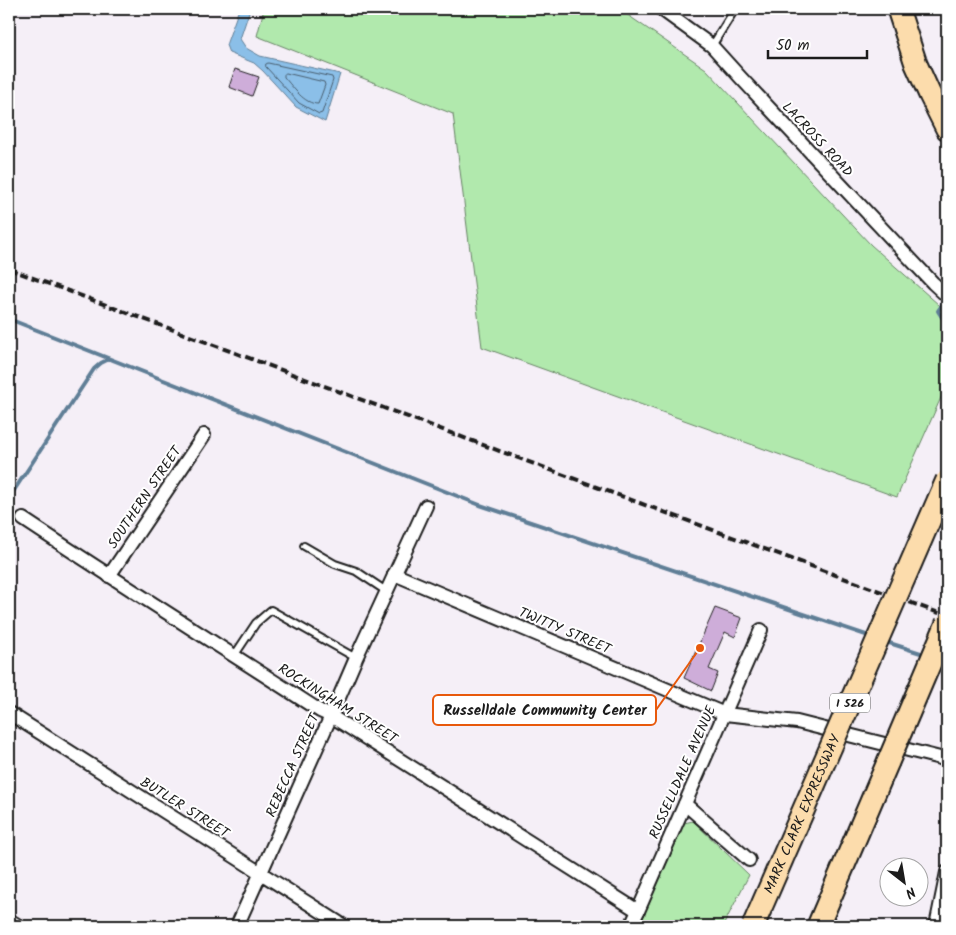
<svg xmlns="http://www.w3.org/2000/svg" width="956" height="935" font-family="Kalam,sans-serif">
  <style>
    .green { fill: #b1e9ad; stroke: #668264 }
    .water { fill: #8bbfe8; stroke: #5f7e96 }
    .lines { fill: none; stroke-linecap: round; stroke-linejoin: round }
    .shore { stroke: #485d6e; stroke-width: 1 }
    .stream { stroke: #5f7e96; stroke-width: 4 }
    .building { fill: #ceadd9; stroke: #1c1c1c }
    .lane-casing { stroke: #1c1c1c; stroke-width: 10 }
    .street-casing { stroke: #1c1c1c; stroke-width: 16 }
    .highway-casing { stroke: #1c1c1c; stroke-width: 25 }
    .lane { stroke: #fff; stroke-width: 6 }
    .street { stroke: #fff; stroke-width: 12 }
    .highway { stroke: #fcdcac; stroke-width: 21 }
    .rail { stroke: #1c1c1c; stroke-width: 4; stroke-dasharray: 8 4; stroke-linecap: butt }
    .highway-bridge-casing { stroke: #1c1c1c; stroke-width: 25; stroke-linecap: butt }
    .highway-bridge { stroke: #fcdcac; stroke-width: 21 }
    .labels { text-anchor: middle; stroke-width: 4; stroke-linejoin: round; paint-order: stroke }
    .shield { fill: #fff; stroke: #606060; stroke-width: 1 }
    .shield-label { font-size: 12px; font-weight: bold; fill: #1c1c1c }
    .street-label { font-size: 14px; fill: #1c1c1c; stroke: #fff }
    .leader { fill: none; stroke: #e8590c; stroke-width: 2 }
    .callout-dot { fill: #e8590c; stroke: #fff; stroke-width: 2 }
    .callout { fill: #fff; stroke: #e8590c; stroke-width: 2 }
    .callout-label { font-size: 15px; text-anchor: middle; font-weight: bold; fill: #1c1c1c }
  </style>
  <rect width="100%" height="100%" fill="#f5eff7"/>
  <filter id="ink" filterUnits="userSpaceOnUse"><feTurbulence type="fractalNoise" baseFrequency=".02" numOctaves="2"/><feDisplacementMap in="SourceGraphic" scale="10" xChannelSelector="R" yChannelSelector="G"/><feConvolveMatrix kernelMatrix="1 2 1 2 8 2 1 2 1" color-interpolation-filters="sRGB"/></filter>
  <g filter="url(#ink)">
    <g class="green">
      <path d="M264,9H619L706,69L871,245L947,312V384L897,497L482,347L453,114L257,36Z"/>
      <path d="M693,821L749,875L723,926H639L684,823Z"/>
    </g>
    <path class="water" d="M239,9H250L240,39L246,48L260,56L340,74L325,122L296,107L263,71L254,63L229,53L226,45Z"/>
    <g class="lines">
      <g class="shore">
        <path d="M266,64L268,63L332,77L333,80L322,113L319,114L299,103L266,67Z"/>
        <path d="M286,73L324,82L325,85L318,104C304,104 293,87 284,77V75Z"/>
      </g>
      <g class="stream">
        <path d="M942,9L947,33"/>
        <path d="M947,298L938,311L947,325"/>
        <path d="M9,319L480,505L872,637"/>
        <path d="M9,498L94,369L101,363L109,359"/>
        <path d="M883,641L927,655"/>
        <path d="M938,659L947,662"/>
      </g>
    </g>
    <g class="building">
      <path d="M235,69L259,77L252,96L229,87Z"/>
      <path d="M715,608L742,618L735,637L725,632L709,669L718,673L711,691L684,678Z"/>
    </g>
    <g class="lines">
      <g class="lane-casing">
        <g id="lane">
          <path d="M712,46L735,9"/>
          <path d="M304,546L335,564L356,571L386,591"/>
          <path d="M234,656L256,623L271,610L356,658"/>
        </g>
      </g>
      <g class="street-casing">
        <g id="street">
          <path d="M661,9L712,46L741,78L933,283L947,296"/>
          <path d="M23,519C121,584 221,647 320,711L331,716L638,911"/>
          <path d="M394,574L725,714L797,722L944,759L947,762"/>
          <path d="M109,576L204,435"/>
          <path d="M9,713L344,926"/>
          <path d="M685,804L749,860"/>
          <path d="M9,920L19,926"/>
          <path d="M237,926L331,716L356,658L426,506"/>
          <path d="M631,926L638,911L761,630"/>
          <path d="M936,926L947,872"/>
        </g>
      </g>
      <g class="highway-casing">
        <g id="highway">
          <path d="M898,9L916,64L930,95L947,129"/>
          <path d="M818,926L888,762"/>
        </g>
      </g>
      <use href="#lane" class="lane"/>
      <use href="#street" class="street"/>
      <use href="#highway" class="highway"/>
      <path class="rail" d="M9,269L637,502L947,616"/>
      <g class="highway-bridge-casing">
        <g id="highway-bridge">
          <path d="M888,762L947,623"/>
          <path id="s1" d="M753,926L947,480"/>
        </g>
      </g>
      <use href="#highway-bridge" class="highway-bridge"/>
    </g>
  </g>
  <g class="labels">
    <rect class="shield" x="830" y="693.5" width="40" height="19" rx="4"/>
    <g class="shield-label">
      <text x="850" y="707">I 526</text>
    </g>
    <g class="street-label">
      <text transform="translate(818 139) rotate(47)" y="5">LACROSS ROAD</text>
      <text transform="translate(144 497) rotate(-56)" y="5">SOUTHERN STREET</text>
      <text transform="translate(565 630) rotate(23)" y="5">TWITTY STREET</text>
      <text transform="translate(338 703) rotate(32)" y="5">ROCKINGHAM STREET</text>
      <text transform="translate(292 765) rotate(-66)" y="5">REBECCA STREET</text>
      <text transform="translate(682 772) rotate(-66)" y="5">RUSSELLDALE AVENUE</text>
      <text transform="translate(185 807) rotate(32)" y="5">BUTLER STREET</text>
      <text dy="5" stroke="none"><textPath href="#s1" startOffset="122">MARK CLARK EXPRESSWAY</textPath></text>
    </g>
  </g>
  <path class="leader" d="M700 648L656 710"/>
  <circle class="callout-dot" cx="700" cy="648" r="5"/>
  <rect class="callout" x="433" y="695" width="223" height="30" rx="5"/>
  <g class="callout-label">
    <text x="545" y="715">Russelldale Community Center</text>
  </g>
  <rect width="956" height="935" fill="none" stroke="#fff" stroke-width="30"/>
  <rect x="15" y="15" width="926" height="905" fill="none" stroke="#1c1c1c" stroke-width="2" filter="url(#ink)"/>
  <g transform="translate(904 882) rotate(149)"><circle r="24" fill="#ffffff" stroke="#a4a4a4"/>
  <path d="M0-4L9 19L0 12L-9 19Z" fill="#1c1c1c"/>
  <text y="-8" font-size="14" font-weight="bold" text-anchor="middle" fill="#1c1c1c">N</text>
  </g>
  <path d="M768 50v8h99v-8" fill="none" stroke="#1c1c1c" stroke-width="2.5"/>
  <text x="776" y="50" font-size="15" fill="#1c1c1c" stroke="#ffffff" stroke-width="4" paint-order="stroke">50 m</text>
</svg>
